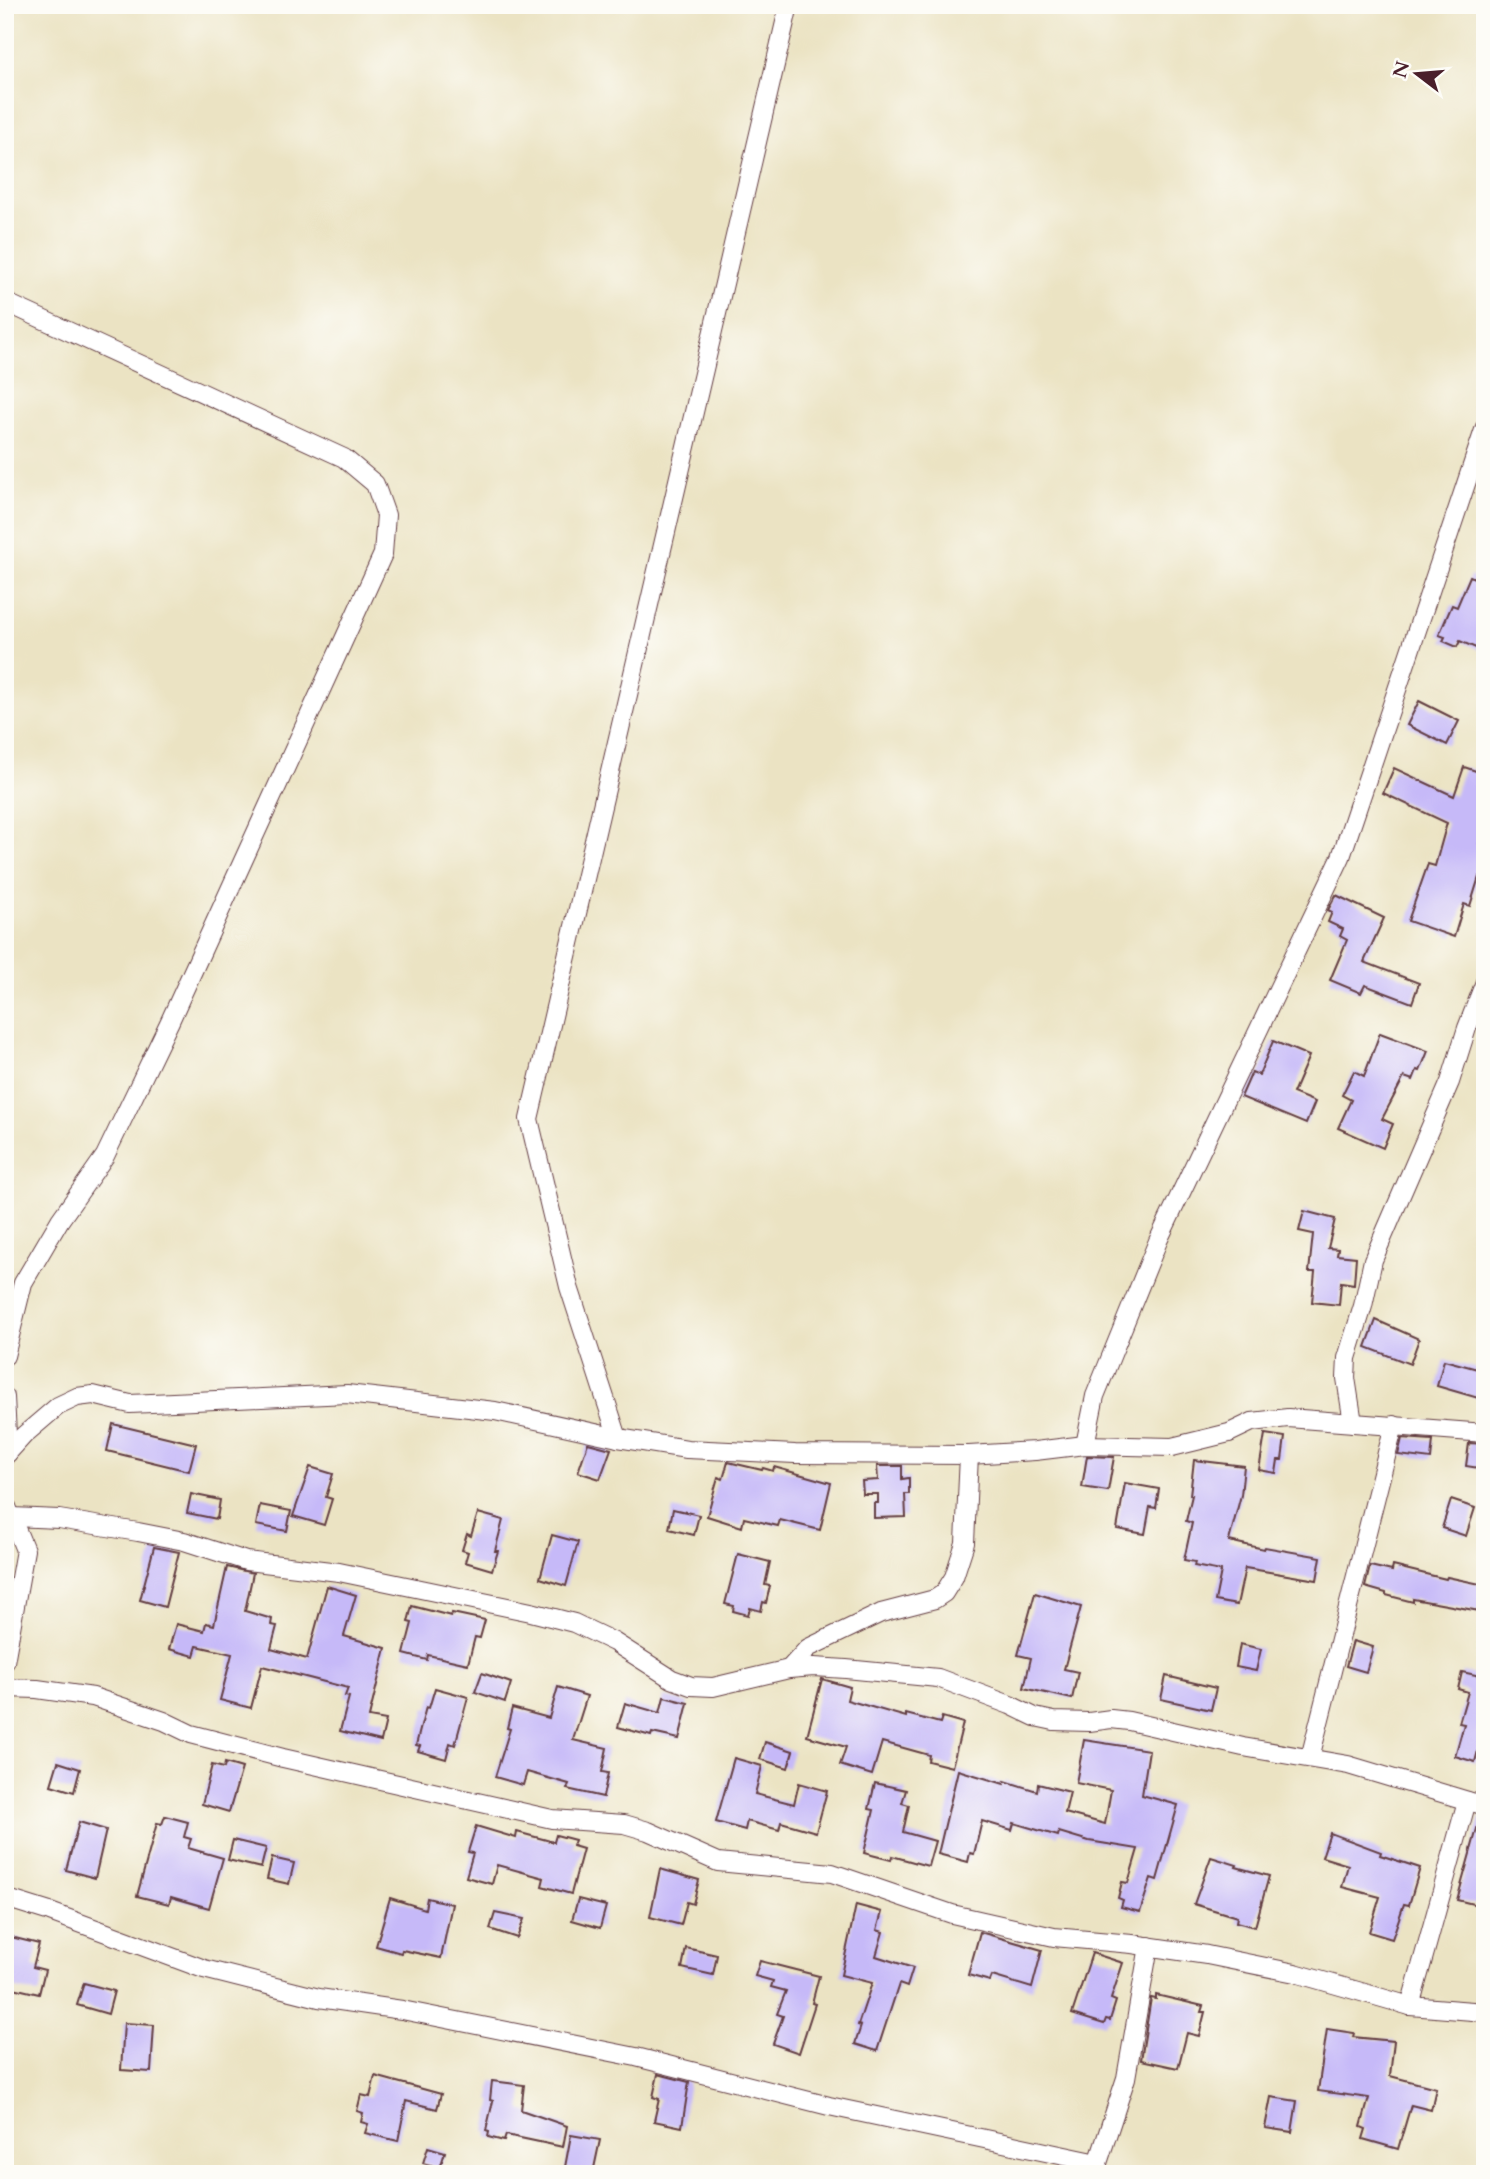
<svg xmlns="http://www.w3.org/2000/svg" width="1490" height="2179" font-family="Cardo,serif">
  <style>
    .building { fill: #c6b9f8 }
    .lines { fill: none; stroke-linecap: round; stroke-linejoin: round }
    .minor-casing { stroke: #623c42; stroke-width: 20 }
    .minor { stroke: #fff; stroke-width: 18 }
  </style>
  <rect width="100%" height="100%" fill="#fdfcf7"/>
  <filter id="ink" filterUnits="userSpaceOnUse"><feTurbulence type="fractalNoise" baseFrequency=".0143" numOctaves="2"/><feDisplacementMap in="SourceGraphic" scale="14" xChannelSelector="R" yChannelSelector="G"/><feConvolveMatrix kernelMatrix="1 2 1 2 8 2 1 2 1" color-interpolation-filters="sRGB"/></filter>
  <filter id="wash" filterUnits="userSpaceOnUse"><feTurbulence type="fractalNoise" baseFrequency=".00686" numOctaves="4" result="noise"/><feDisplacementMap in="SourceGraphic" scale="28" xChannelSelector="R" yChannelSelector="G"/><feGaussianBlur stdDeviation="1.57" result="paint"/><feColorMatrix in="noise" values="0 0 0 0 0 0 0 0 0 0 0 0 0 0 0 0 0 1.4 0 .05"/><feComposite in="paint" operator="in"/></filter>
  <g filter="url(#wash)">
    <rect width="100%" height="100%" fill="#ebe3c3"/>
    <g id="blocks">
      <g class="building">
        <path d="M1470,576L1485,583V652L1460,641L1457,647L1443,641L1445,637L1439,635L1452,605L1457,607Z"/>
        <path d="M1419,701L1459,721L1447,745L1407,725Z"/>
        <path d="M1464,767L1485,774V824L1479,843L1485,844V878L1479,877L1470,906L1464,904L1454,937L1408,921L1428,864L1435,866L1447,823L1383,793L1394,768L1454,796Z"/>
        <path d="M1336,895L1384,918L1364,962L1419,983L1412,1003L1365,985L1361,993L1330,980L1347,940L1340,936L1343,929L1328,922L1332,912L1328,910Z"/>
        <path d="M1380,1033L1428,1051L1420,1071L1417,1070L1413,1080L1404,1077L1382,1119L1393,1124L1383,1148L1338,1128L1351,1100L1342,1095L1354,1071L1364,1076Z"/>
        <path d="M1273,1041L1309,1056L1293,1093L1315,1102L1306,1124L1241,1097L1252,1072L1259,1075Z"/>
        <path d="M1304,1211L1335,1219L1328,1248L1338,1249L1337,1255L1356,1257L1354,1284L1341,1282L1339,1305L1312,1302L1315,1272H1309L1313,1234L1299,1231Z"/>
        <path d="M1376,1320L1419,1339L1410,1364L1366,1347Z"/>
        <path d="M1444,1360L1485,1371V1400L1437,1386Z"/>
        <path d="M113,1424L196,1444L189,1471L107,1451Z"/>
        <path d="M1265,1434L1285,1437L1282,1460H1278L1276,1473L1259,1470Z"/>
        <path d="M1402,1438L1433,1440L1431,1459L1398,1455Z"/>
        <path d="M588,1443L611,1449L600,1479L578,1472Z"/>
        <path d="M1469,1443L1485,1444V1469L1466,1466Z"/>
        <path d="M1087,1456L1114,1457L1108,1491L1082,1487Z"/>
        <path d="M1194,1460L1244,1466L1241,1495L1229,1541L1264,1549L1265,1547L1321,1557L1317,1580L1245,1568L1237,1605L1215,1601L1221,1571L1194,1566L1195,1562L1184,1560L1192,1523L1186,1521L1192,1495H1190Z"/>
        <path d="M728,1462L762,1470L763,1468L773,1471L774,1467L831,1483L820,1530L780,1520L778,1526L744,1518L742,1527L707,1516L718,1477L723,1479Z"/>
        <path d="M877,1466H902V1479L909,1478V1494H905L906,1517L874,1518V1503H878V1494H863L862,1481L878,1480Z"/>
        <path d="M310,1467L333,1474L326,1497L332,1499L324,1525L293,1516Z"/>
        <path d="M1125,1483L1159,1489L1156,1508L1150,1507L1145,1534L1117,1529Z"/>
        <path d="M191,1494L220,1500L217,1519L187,1513Z"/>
        <path d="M1451,1500L1475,1508L1466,1536L1442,1528Z"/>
        <path d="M260,1505L291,1511L287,1531L256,1525Z"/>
        <path d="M673,1509L699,1515L694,1535L669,1529Z"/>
        <path d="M478,1513L503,1520L495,1551H498L492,1570L465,1562L468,1552L462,1550L467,1534L471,1536Z"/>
        <path d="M552,1535L578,1542L566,1586L540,1578Z"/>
        <path d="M154,1547L179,1552L165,1607L140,1600Z"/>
        <path d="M738,1554L770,1562L765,1585L770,1586L766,1603L763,1602L761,1611L750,1608L748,1615L733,1611L734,1606L725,1604Z"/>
        <path d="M1370,1566L1392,1571L1393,1566L1446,1579L1447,1577L1485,1585V1612L1413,1599V1602L1386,1595V1593L1365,1587Z"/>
        <path d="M227,1567L253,1573L245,1611L272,1619L271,1625L277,1626L271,1649L307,1659L327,1586L356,1595L344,1636L386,1648L369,1717L386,1720L381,1741L340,1731L349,1697L345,1696L348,1688L262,1666L251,1708L220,1700L232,1654L197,1646L194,1656L169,1649L176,1624L204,1631L206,1623L214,1625Z"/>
        <path d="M1035,1593L1081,1607L1064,1669L1078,1672L1072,1699L1024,1688L1031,1658L1018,1655Z"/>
        <path d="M412,1606L451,1616L452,1613L485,1620L480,1638L475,1637L468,1664L428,1655L427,1660L404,1654L412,1623L408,1622Z"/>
        <path d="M1353,1641L1373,1647L1366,1672L1346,1666Z"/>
        <path d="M1240,1644L1261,1649L1256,1671L1236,1667Z"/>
        <path d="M1462,1672L1485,1677V1712L1478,1735L1482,1736L1475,1762L1455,1756L1464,1724L1459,1723L1468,1692L1458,1689Z"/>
        <path d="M482,1673L511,1683L505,1702L475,1692Z"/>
        <path d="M1166,1676L1216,1688L1211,1710L1161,1699Z"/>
        <path d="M822,1679L850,1687L847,1700L906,1717V1714L940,1723L942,1717L963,1723L952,1767L928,1761L929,1755L882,1742L872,1775L840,1765L846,1747L807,1736Z"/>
        <path d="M558,1687L587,1696L573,1740L607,1748L602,1772L608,1773L603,1797L567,1789L569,1784L527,1772L523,1785L495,1777L510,1729L507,1728L512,1708L549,1718Z"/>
        <path d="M435,1688L468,1697L455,1745L450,1743L446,1759L418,1751L420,1746L416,1745L426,1707L429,1708Z"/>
        <path d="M664,1697L688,1703L679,1739L652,1733L651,1736L618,1727L625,1703L660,1713Z"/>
        <path d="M1084,1740L1149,1750L1142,1795L1178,1805L1157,1880L1151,1878L1140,1912L1121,1907L1123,1900L1118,1898L1122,1882L1128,1883L1138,1849L1089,1841L1059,1832L1058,1836L1014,1823L1012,1830L982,1821L974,1854L970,1853L968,1862L938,1854L958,1770L1004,1784L1005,1781L1037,1791L1038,1784L1070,1792L1065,1813L1105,1824L1111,1790L1076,1783Z"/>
        <path d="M765,1742L793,1751L788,1768L760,1759Z"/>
        <path d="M734,1758L762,1766L755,1794L794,1804L799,1783L827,1791L816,1832L781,1822L779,1830L747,1821L745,1830L716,1822Z"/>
        <path d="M58,1762L80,1769L74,1792L51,1785Z"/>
        <path d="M225,1763L242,1768L229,1812L202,1804L212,1765L224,1768Z"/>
        <path d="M875,1783L906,1790L902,1803L909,1805L903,1832L935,1841L928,1866L892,1856L891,1860L864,1853L874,1810L869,1809Z"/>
        <path d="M165,1816L188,1822L184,1837L191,1839L188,1848L223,1858L209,1908L171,1897L169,1904L137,1896L157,1823L162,1824Z"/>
        <path d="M1480,1818H1485V1907L1457,1900Z"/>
        <path d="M79,1822L106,1830L95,1878L66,1870Z"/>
        <path d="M476,1826L516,1838L517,1832L554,1842L556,1835L575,1840L573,1846L583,1849L571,1894L542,1886L544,1878L497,1865L492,1884L466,1877L473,1853L468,1852Z"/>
        <path d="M1330,1833L1381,1852L1380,1855L1420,1868L1409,1905L1404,1904L1392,1939L1369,1932L1380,1897L1342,1887L1348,1865L1322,1857Z"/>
        <path d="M233,1840L266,1848L261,1868L228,1860Z"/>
        <path d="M1211,1857L1237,1865L1236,1867L1269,1876L1255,1927L1236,1922L1237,1917L1194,1904Z"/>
        <path d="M272,1858L294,1863L289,1884L267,1879Z"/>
        <path d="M660,1869L699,1880L693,1904L687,1902L681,1925L650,1917Z"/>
        <path d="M390,1898L425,1909L427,1898L452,1904L441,1958L402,1950L401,1953L376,1946Z"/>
        <path d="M578,1899L606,1906L600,1928L572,1920Z"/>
        <path d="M856,1905L882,1912L877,1930L883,1932L876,1956L913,1968L907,1987L899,1984L877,2051L855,2044L861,2026L858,2025L872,1983L841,1975Z"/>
        <path d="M495,1913L524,1919L517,1938L490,1929Z"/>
        <path d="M980,1932L1042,1950L1032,1988L992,1976L990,1981L968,1975Z"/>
        <path d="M11,1937L39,1944L33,1967L45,1970L39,1994L5,1986V1961Z"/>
        <path d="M686,1948L717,1955L713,1975L682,1968Z"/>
        <path d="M1092,1953L1123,1963L1111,1999L1116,2001L1110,2020L1106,2019L1104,2024L1072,2014Z"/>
        <path d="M760,1961L819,1976L812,2003L815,2004L799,2053L773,2044L783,2016L777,2014L786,1991L771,1987L773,1981L755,1976Z"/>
        <path d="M84,1983L114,1991L108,2014L77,2005Z"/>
        <path d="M1156,1995L1203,2006L1201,2012H1205L1199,2036L1187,2033L1178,2068L1141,2060L1151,1998L1156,1999Z"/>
        <path d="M124,2023L154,2025L151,2072L121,2070Z"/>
        <path d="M1327,2029L1354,2033L1353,2037L1394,2041L1390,2076L1436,2088L1431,2110L1411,2105L1398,2149L1363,2139L1366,2129L1361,2127L1369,2098L1318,2091Z"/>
        <path d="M658,2074L689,2082L682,2127L654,2121L659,2099L653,2097Z"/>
        <path d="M375,2076L441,2094L437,2109L406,2101L398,2141L365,2133L368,2124L361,2122L363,2113L357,2111L361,2095L370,2097Z"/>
        <path d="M492,2081L524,2085L521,2110L567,2126L563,2147L506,2135L504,2141L488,2137L489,2132L486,2131L493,2101L490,2100Z"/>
        <path d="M1271,2097L1297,2101L1292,2132L1265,2128Z"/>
        <path d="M571,2135L600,2140L593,2173L565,2167Z"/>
        <path d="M428,2147L445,2152L440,2168L423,2163Z"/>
      </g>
    </g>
  </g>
  <g filter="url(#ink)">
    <use href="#blocks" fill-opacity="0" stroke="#623c42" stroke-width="2"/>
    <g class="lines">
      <g class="minor-casing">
        <g id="minor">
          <path d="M5,302L344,458L375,484L386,515L383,554L170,1021L105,1156L60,1220L23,1283L5,1356"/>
          <path d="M5,1397L8,1453"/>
          <path d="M1353,1423L1346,1378L1347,1358L1363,1306L1373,1260L1450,1082L1467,1028L1485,982"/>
          <path d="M618,1438L569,1287L529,1119L789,5"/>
          <path d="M1085,1445L1095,1396L1158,1241L1341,857L1485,427"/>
          <path d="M5,1456L24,1435L58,1406L77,1397L93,1395L130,1404L347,1394L495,1411L618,1438L687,1449L795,1454L969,1455L1035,1451L1085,1445L1172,1447L1229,1433L1252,1422L1288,1418L1485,1433"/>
          <path d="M5,1502L25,1550L5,1662"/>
          <path d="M12,1517L59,1519L138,1532L184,1541L246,1561L339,1572L531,1612L574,1623L614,1642L672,1679L691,1686L713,1687L789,1669L814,1667L846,1669L938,1678L1010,1705L1035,1717L1054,1721L1089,1722L1111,1719L1129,1721L1243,1747L1348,1765L1485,1806"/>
          <path d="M789,1669L808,1648L881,1613L935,1599L944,1593L954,1577L965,1543L969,1455"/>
          <path d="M5,1688L37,1689L93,1697L164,1721L191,1734L283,1758L552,1819L624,1824L648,1831L718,1862L832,1873L952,1914L1054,1937L1132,1944L1207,1955L1295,1973L1410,2006L1485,2012"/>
          <path d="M1310,1758L1394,1425"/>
          <path d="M5,1898L50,1912L204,1969L319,1998L402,2010L636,2057L829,2106L1098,2163L1126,2078L1149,1946"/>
          <path d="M1410,2006L1467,1801"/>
        </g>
      </g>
      <use href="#minor" class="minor"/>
    </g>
  </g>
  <rect width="1490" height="2179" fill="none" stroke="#fdfcf7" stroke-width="28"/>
  <g transform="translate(1417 74) rotate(286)" stroke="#fdfcf7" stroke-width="5" paint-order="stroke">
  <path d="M0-5L12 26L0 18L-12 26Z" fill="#4a1f2b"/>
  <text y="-10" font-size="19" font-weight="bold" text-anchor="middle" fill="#4a1f2b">N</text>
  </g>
</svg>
